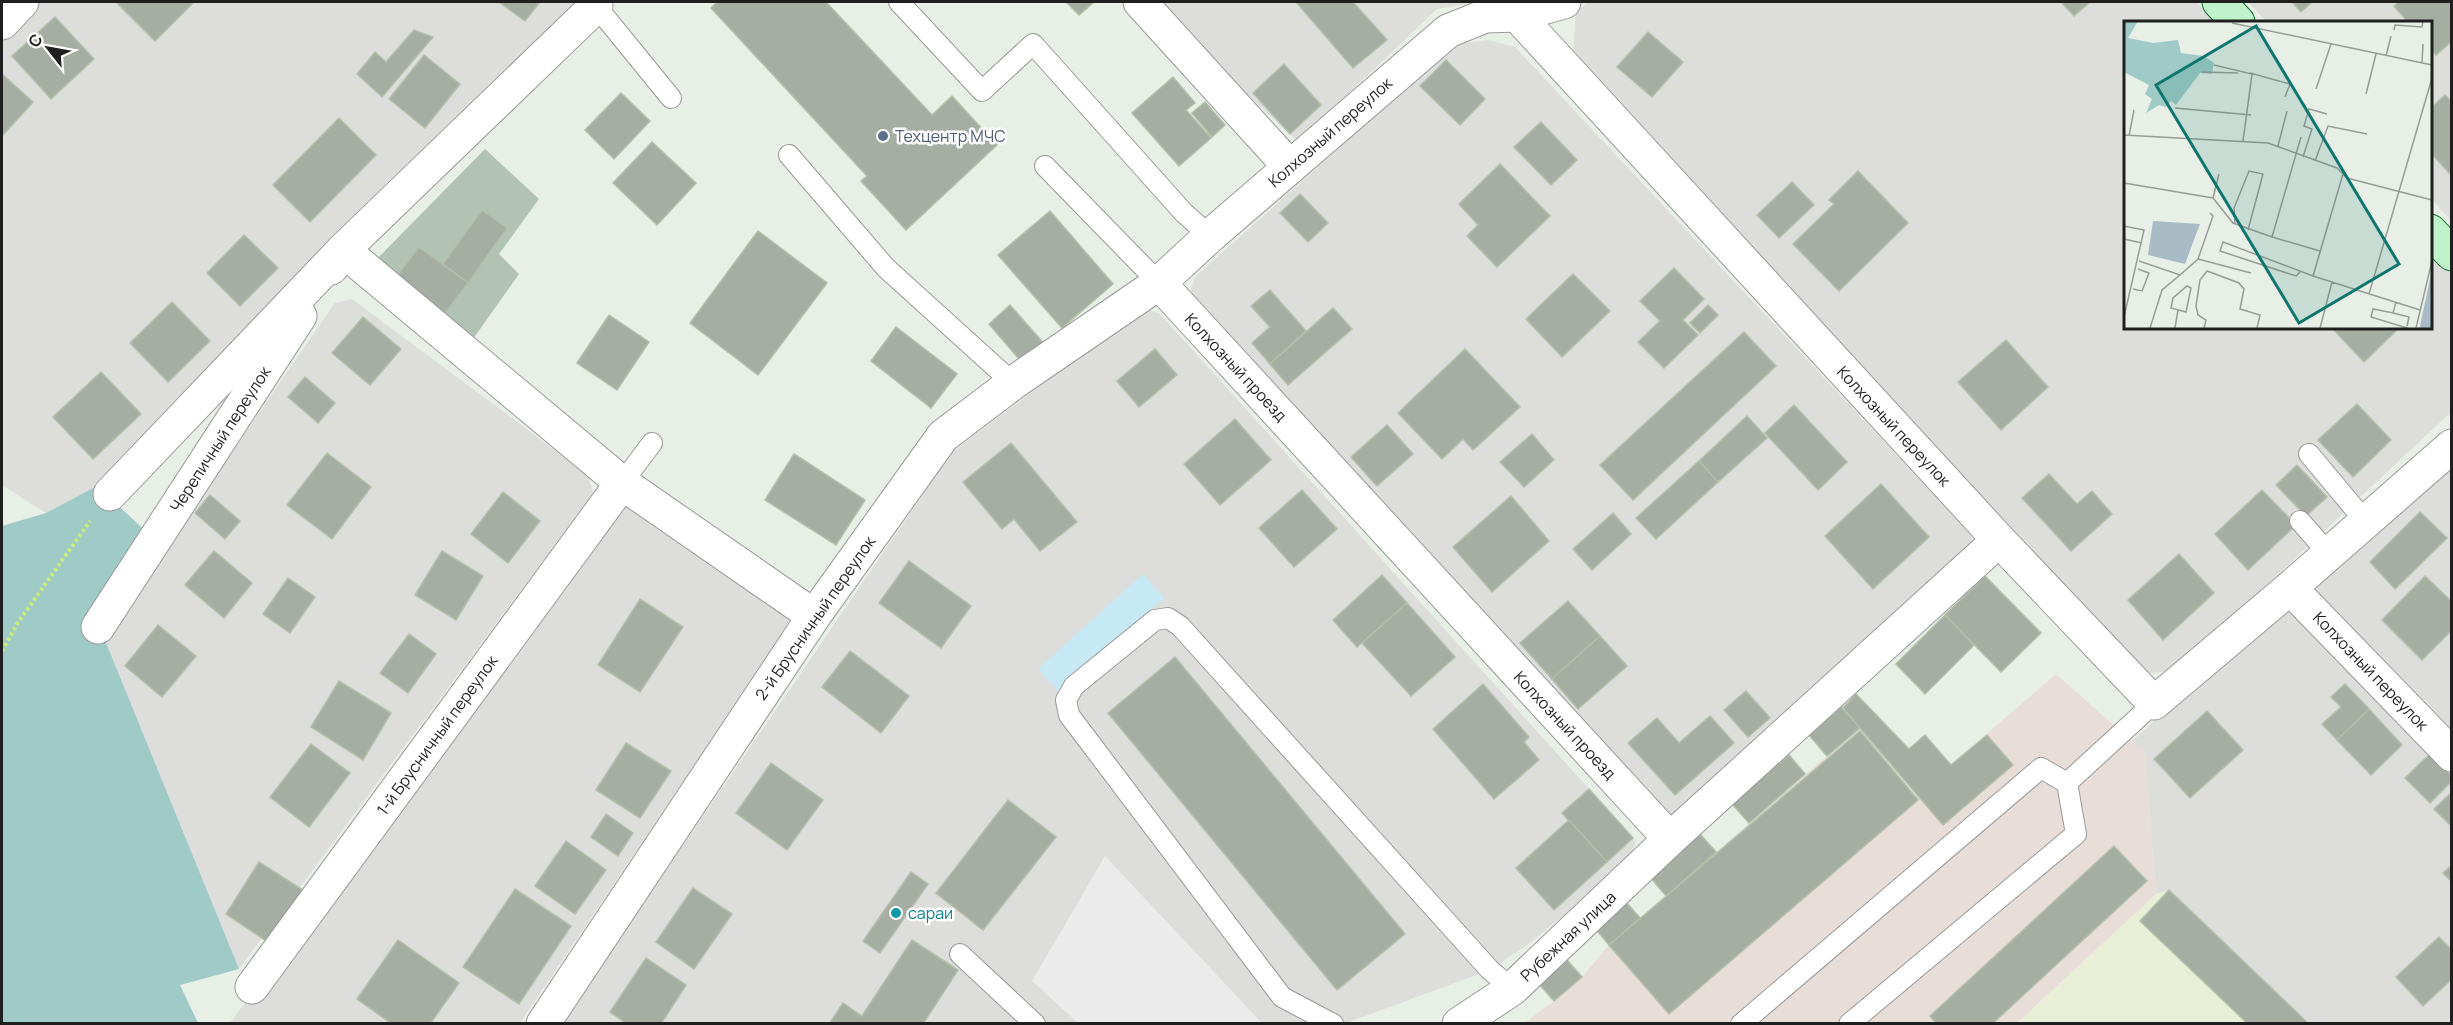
<svg xmlns="http://www.w3.org/2000/svg" width="2453" height="1025" font-family="Manrope,sans-serif">
  <style>
    .residential { fill: #dddddc }
    .commercial { fill: #e9eed7 }
    .industrial { fill: #e7ded9 }
    .construction { fill: #b2c3b5 }
    .forest { fill: #9fcac6 }
    .park { fill: #c7e9f5 }
    .parking { fill: #ebebeb }
    .building { fill: #a6ada2; stroke: #b2bfaa; stroke-width: 1.5 }
    .lines { fill: none; stroke-linecap: round; stroke-linejoin: round }
    .lane-casing { stroke: #999; stroke-width: 22 }
    .street-casing { stroke: #999; stroke-width: 35 }
    .secondary-casing { stroke: #0f6d2a; stroke-width: 35 }
    .path { stroke: #cced79; stroke-width: 4; stroke-dasharray: 3 3; stroke-linecap: butt }
    .lane { stroke: #fff; stroke-width: 20 }
    .street { stroke: #fff; stroke-width: 33 }
    .secondary { stroke: #bff4cb; stroke-width: 33 }
    .service-dot { fill: #5c6f8a; stroke: #fff; stroke-width: 2 }
    .culture-dot { fill: #0f9aa8; stroke: #fff; stroke-width: 2 }
    .labels { text-anchor: middle; stroke-width: 5; stroke-linejoin: round; paint-order: stroke }
    .street-label { font-size: 16px; fill: #1f1f1f; stroke: #fff }
    .service-label { font-size: 16px; fill: #4e5e75; stroke: #fff; text-anchor: start }
    .culture-label { font-size: 16px; fill: #0d838f; stroke: #fff; text-anchor: start }
    .inset-road { fill: none; stroke: #989c96; stroke-width: 1.5 }
    .view { fill: #0f766e; fill-opacity: 0.15; stroke: #0f766e; stroke-width: 3 }
    .inset-edge { fill: none; stroke: #1f1f1f; stroke-width: 3 }
  </style>
  <rect width="100%" height="100%" fill="#e8efe6"/>
  <g class="residential">
    <path d="M37,2H580L97,486L46,513L2,485V39Z"/>
    <path d="M1162,2H1480L1437,9L1298,142L1233,81Z"/>
    <path d="M1588,2H2196L2216,22H2126V327H2430L2431,250L2451,273V412L2175,671L2150,673L2128,662L1573,54L1576,13Z"/>
    <path d="M2248,2H2451V221L2431,198L2430,22H2267Z"/>
    <path d="M1488,40L1515,47L1971,535L1972,550L1677,822H1659L1190,292L1195,277L1456,44Z"/>
    <path d="M352,299L588,475L593,493L239,969L103,638L335,303Z"/>
    <path d="M1144,308L1160,314L1636,841L1628,864L1531,942L1490,970L1346,1023L561,1024L952,452Z"/>
    <path d="M2451,456V1023H2309L2169,890L2156,894L2145,753L2132,741Z"/>
    <path d="M634,503L792,611L784,632L520,1023L229,1024L618,512Z"/>
  </g>
  <path class="commercial" d="M2169,890L2309,1023L2017,1024L2156,894Z"/>
  <path class="industrial" d="M2056,674L2145,753L2156,894L2017,1023L1523,1024L1554,1001L1582,977L1609,945L1859,728L1841,707L1856,694L1908,749L1925,735L1951,765Z"/>
  <path class="construction" d="M485,149L539,199L499,254L519,274L468,346L371,265Z"/>
  <path class="forest" d="M97,486L165,549L104,638L239,969L180,985L198,1023L2,1024V526L46,513Z"/>
  <path class="park" d="M1143,574L1164,598L1059,692L1038,669Z"/>
  <path class="parking" d="M1105,856L1262,1023H1078L1032,981Z"/>
  <g class="building">
    <path d="M116,2H191L193,3L155,41Z"/>
    <path d="M499,2H540L525,21Z"/>
    <path d="M717,2H826L932,115L952,96L997,145L906,230L861,181L867,176L711,8Z"/>
    <path d="M1066,2H1094L1079,15Z"/>
    <path d="M1296,2H1353L1387,40L1353,68Z"/>
    <path d="M2061,2H2090L2074,16Z"/>
    <path d="M2292,2H2312L2301,12Z"/>
    <path d="M2399,2H2452V41L2436,55L2430,48V22H2408L2394,6Z"/>
    <path d="M55,17L94,59L51,99L12,56Z"/>
    <path d="M414,30L433,37L382,97L357,74L375,52L386,62Z"/>
    <path d="M1648,32L1683,62L1652,97L1617,67Z"/>
    <path d="M424,55L460,84L425,128L389,99Z"/>
    <path d="M1446,60L1485,99L1460,125L1420,86Z"/>
    <path d="M1284,64L1321,105L1290,134L1253,93Z"/>
    <path d="M2,74L33,102L2,136Z"/>
    <path d="M1173,77L1195,103L1186,110L1211,138L1179,166L1132,113Z"/>
    <path d="M621,93L650,121L614,159L585,130Z"/>
    <path d="M2445,95L2452,102L2451,175L2430,152V109Z"/>
    <path d="M1205,102L1225,125L1212,137L1192,113Z"/>
    <path d="M339,118L376,155L310,222L273,185Z"/>
    <path d="M1541,122L1577,160L1551,185L1514,147Z"/>
    <path d="M652,142L696,183L657,225L613,183Z"/>
    <path d="M1500,164L1550,216L1497,267L1467,236L1478,225L1459,204Z"/>
    <path d="M1858,171L1908,223L1839,291L1793,244L1834,204L1829,200Z"/>
    <path d="M1792,182L1814,205L1779,238L1757,215Z"/>
    <path d="M1300,194L1328,223L1308,242L1280,213Z"/>
    <path d="M482,210L507,228L468,283L443,264Z"/>
    <path d="M1050,211L1113,284L1062,328L998,255Z"/>
    <path d="M758,231L827,283L758,375L690,323Z"/>
    <path d="M244,235L278,268L240,306L207,273Z"/>
    <path d="M419,247L468,283L445,313L396,277Z"/>
    <path d="M1674,268L1704,299L1683,320L1698,335L1664,368L1638,342L1660,321L1640,301Z"/>
    <path d="M1573,274L1610,311L1562,357L1526,319Z"/>
    <path d="M1270,290L1306,331L1270,364L1252,343L1270,327L1251,306Z"/>
    <path d="M172,302L210,341L168,382L130,343Z"/>
    <path d="M1010,305L1047,347L1025,366L989,324Z"/>
    <path d="M1708,305L1718,315L1700,333L1690,323Z"/>
    <path d="M1333,308L1352,329L1288,385L1270,364Z"/>
    <path d="M609,315L649,342L617,390L577,363Z"/>
    <path d="M363,317L401,349L370,385L332,353Z"/>
    <path d="M896,327L957,374L931,408L871,361Z"/>
    <path d="M2331,327H2400L2364,362Z"/>
    <path d="M1744,332L1776,366L1633,500L1600,465Z"/>
    <path d="M2006,340L2048,387L2001,430L1958,382Z"/>
    <path d="M1155,349L1177,375L1139,407L1117,381Z"/>
    <path d="M1465,349L1520,407L1473,450L1463,439L1442,459L1398,413Z"/>
    <path d="M101,372L141,414L93,459L53,417Z"/>
    <path d="M305,377L335,403L318,423L288,397Z"/>
    <path d="M2357,404L2391,440L2353,477L2318,440Z"/>
    <path d="M1794,405L1847,462L1818,490L1765,433Z"/>
    <path d="M1747,416L1767,438L1718,482L1699,461Z"/>
    <path d="M1235,419L1271,460L1220,505L1184,464Z"/>
    <path d="M1387,425L1413,454L1377,486L1351,457Z"/>
    <path d="M1532,434L1554,460L1524,487L1500,462Z"/>
    <path d="M1011,443L1077,522L1040,551L1014,519L1002,529L963,482Z"/>
    <path d="M327,453L371,487L332,539L287,505Z"/>
    <path d="M794,454L865,500L836,545L765,500Z"/>
    <path d="M1699,461L1718,482L1656,539L1636,518Z"/>
    <path d="M2297,465L2327,497L2306,516L2276,485Z"/>
    <path d="M2049,474L2077,504L2092,491L2112,514L2071,551L2022,498Z"/>
    <path d="M1881,484L1929,537L1873,589L1825,536Z"/>
    <path d="M1302,490L1337,529L1294,567L1259,528Z"/>
    <path d="M2262,490L2296,525L2248,570L2215,534Z"/>
    <path d="M503,492L540,521L508,563L471,534Z"/>
    <path d="M210,495L240,521L225,539L195,513Z"/>
    <path d="M1511,496L1549,541L1492,592L1453,547Z"/>
    <path d="M2420,512L2447,538L2395,589L2370,562Z"/>
    <path d="M1613,513L1631,534L1592,570L1573,549Z"/>
    <path d="M214,551L252,583L224,618L185,585Z"/>
    <path d="M442,551L483,576L456,620L415,595Z"/>
    <path d="M2179,554L2214,593L2163,640L2128,600Z"/>
    <path d="M909,561L971,606L941,648L879,603Z"/>
    <path d="M1382,575L1407,603L1357,647L1333,620Z"/>
    <path d="M1985,576L2041,633L2001,672L1945,615Z"/>
    <path d="M2425,576L2452,602V630L2422,660L2382,620Z"/>
    <path d="M288,578L315,597L290,633L263,614Z"/>
    <path d="M640,599L683,627L640,692L598,665Z"/>
    <path d="M1568,601L1600,636L1552,679L1520,643Z"/>
    <path d="M1407,603L1455,657L1411,696L1362,643Z"/>
    <path d="M1945,615L1974,645L1925,694L1896,664Z"/>
    <path d="M158,625L196,656L162,697L125,666Z"/>
    <path d="M409,634L436,654L408,693L380,673Z"/>
    <path d="M1600,636L1627,666L1578,709L1552,679Z"/>
    <path d="M850,651L909,696L881,733L822,687Z"/>
    <path d="M1175,657L1405,934L1337,990L1108,713Z"/>
    <path d="M339,681L391,713L363,760L311,727Z"/>
    <path d="M1483,684L1529,737L1524,742L1539,760L1494,799L1433,729Z"/>
    <path d="M2345,684L2369,709L2337,740L2322,724L2341,707L2331,697Z"/>
    <path d="M1746,691L1770,718L1748,737L1724,710Z"/>
    <path d="M1856,694L1909,749L1925,735L1951,765L1987,735L2013,765L1943,825L1843,708Z"/>
    <path d="M1841,707L1860,728L1827,756L1809,735Z"/>
    <path d="M2369,709L2402,745L2371,775L2337,740Z"/>
    <path d="M2207,711L2243,750L2190,798L2154,759Z"/>
    <path d="M1710,716L1734,743L1675,795L1628,743L1657,718L1679,743Z"/>
    <path d="M1860,731L1918,800L1669,1014L1609,945Z"/>
    <path d="M626,743L671,771L640,818L596,790Z"/>
    <path d="M311,744L350,773L309,827L270,797Z"/>
    <path d="M2430,754L2452,776V781L2430,803L2405,778Z"/>
    <path d="M1789,755L1805,774L1749,823L1732,804Z"/>
    <path d="M771,763L823,800L787,850L736,813Z"/>
    <path d="M1589,789L1633,838L1607,862L1562,813Z"/>
    <path d="M2452,792V827L2434,809Z"/>
    <path d="M1008,800L1056,837L983,930L936,893Z"/>
    <path d="M606,814L633,833L618,856L591,837Z"/>
    <path d="M1569,820L1607,862L1554,910L1516,868Z"/>
    <path d="M1700,834L1716,852L1666,896L1651,878Z"/>
    <path d="M566,841L606,870L575,914L535,886Z"/>
    <path d="M2114,846L2147,881L1992,1024H1937L1930,1016Z"/>
    <path d="M259,862L306,892L272,945L226,914Z"/>
    <path d="M2452,865V882L2443,873Z"/>
    <path d="M911,872L928,884L880,953L863,941Z"/>
    <path d="M693,888L732,914L694,969L656,942Z"/>
    <path d="M515,889L571,926L519,1004L463,967Z"/>
    <path d="M2169,890L2309,1024H2248L2140,921Z"/>
    <path d="M1625,901L1640,918L1609,945L1594,927Z"/>
    <path d="M2439,937L2452,950V979L2423,1006L2396,977Z"/>
    <path d="M398,940L459,983L430,1024H392L357,999Z"/>
    <path d="M912,940L958,970L923,1024H829L843,1003L862,1016Z"/>
    <path d="M646,958L686,985L661,1024H627L610,1012Z"/>
    <path d="M1566,959L1582,977L1554,1001L1539,984Z"/>
  </g>
  <g class="lines">
    <g class="lane-casing">
      <g id="lane">
        <path d="M899,2L982,91L1033,44L1184,213L1210,236"/>
        <path d="M596,6L671,98"/>
        <path d="M789,155L886,268L1013,383"/>
        <path d="M1045,166L1159,283"/>
        <path d="M2309,454L2365,521"/>
        <path d="M622,483L652,443"/>
        <path d="M2300,521L2329,554"/>
        <path d="M2067,783L2154,703"/>
        <path d="M960,954L1035,1024"/>
        <path d="M1333,1024L1282,997L1069,715L1066,700L1074,686L1155,620L1168,618L1180,626L1490,970L1512,989"/>
        <path d="M1741,1024L2041,768L2067,783L2076,834L1849,1024"/>
      </g>
    </g>
    <g class="street-casing">
      <g id="street">
        <path d="M1140,2L1290,167"/>
        <path d="M1517,15L1999,540L2154,703L2290,588L2452,446"/>
        <path d="M2,23L22,2"/>
        <path d="M331,268L343,250L596,6"/>
        <path d="M1159,283L1670,839L1999,540"/>
        <path d="M110,494L343,250L622,483L814,616"/>
        <path d="M2290,588L2452,755"/>
        <path d="M98,627L300,316"/>
        <path d="M252,987L622,483"/>
        <path d="M543,1024L814,616L943,436L1013,383L1159,283L1210,236L1448,31L1485,16L1517,15L1564,2"/>
        <path d="M1459,1024L1512,989L1670,839"/>
      </g>
    </g>
    <g class="secondary-casing">
      <g id="secondary">
        <path d="M2219,2L2238,22"/>
        <path d="M2430,231L2452,254"/>
      </g>
    </g>
    <path class="path" d="M2,651L17,624L90,521"/>
    <use href="#lane" class="lane"/>
    <use href="#street" class="street"/>
    <use href="#secondary" class="secondary"/>
  </g>
  <circle class="service-dot" cx="883" cy="136" r="6"/>
  <circle class="culture-dot" cx="896" cy="913" r="6"/>
  <g class="labels">
    <g class="street-label">
      <text transform="translate(1330 132) rotate(-41)" y="6">Колхозный переулок</text>
      <text transform="translate(1236 367) rotate(47)" y="6">Колхозный проезд</text>
      <text transform="translate(1894 426) rotate(47)" y="6">Колхозный переулок</text>
      <text transform="translate(220 439) rotate(-57)" y="6">Черепичный переулок</text>
      <text transform="translate(815 618) rotate(-55)" y="6">2-й Брусничный переулок</text>
      <text transform="translate(2371 671) rotate(46)" y="6">Колхозный переулок</text>
      <text transform="translate(1565 725) rotate(47)" y="6">Колхозный проезд</text>
      <text transform="translate(437 735) rotate(-54)" y="6">1-й Брусничный переулок</text>
      <text transform="translate(1568 936) rotate(-43)" y="6">Рубежная улица</text>
    </g>
    <g class="service-label">
      <text x="895" y="142">Техцентр МЧС</text>
    </g>
    <g class="culture-label">
      <text x="908" y="919">сараи</text>
    </g>
  </g>
  <g transform="translate(2124 21)">
    <rect width="308" height="308" fill="#e8efe6"/>
    <path d="M0,0H14L4,17L29,22L54,19L57,32L80,35L90,42L88,53L76,52L52,84L47,80L42,86L35,84L22,92L28,78L21,73L25,64L0,51Z" fill="#9fcac6"/>
    <path d="M29,200L76,203L61,243L24,234ZM307,253V307H295L296,305Z" fill="#a9bcc6"/>
    <path class="inset-road" d="M108,2L308,44M270,9L271,4L298,6L299,0M262,35L267,15M298,42L299,23M90,44L128,53L119,120M77,51L114,52M126,52L166,63L161,76M192,68L207,23M242,73L252,33M51,87L127,94M0,114L144,122L213,147L223,157L308,179M5,115L10,89M177,116L148,216L196,230M154,125L163,90M179,136L188,108L180,105L185,88L203,93M191,140L204,105L243,113M219,153L189,255L296,289M0,162L89,177L109,202L148,216M89,177L95,153M111,203L110,187L125,150L139,153L124,209M0,205L20,209L0,296M0,218L18,222M74,238L127,252M15,240L56,254L74,238L89,195L86,192M176,251L172,255L96,230L99,221L189,255M63,265L67,267L62,291L47,287L49,277ZM9,268L18,270L25,252L14,248M245,273L308,57M272,281L269,292L249,288L247,296L283,307M269,292L285,296L283,305M26,307L38,269L56,254M51,307L54,289M80,307L82,299L74,294L72,285L76,259L83,250L115,262L120,268L116,288L136,294L133,307M196,307L208,261M292,307L308,240"/>
    <path class="view" d="M132,5L275,243L175,302L32,64Z"/>
    <rect width="308" height="308" class="inset-edge"/>
  </g>
  <rect width="2453" height="1025" fill="none" stroke="#1f1f1f" stroke-width="6"/>
  <g transform="translate(48 48) rotate(301)" stroke="#ffffff" stroke-width="4.5" paint-order="stroke">
  <path d="M0-4.5L10 22L0 15L-10 22Z" fill="#1f1f1f"/>
  <text y="-9" font-size="16" font-weight="bold" text-anchor="middle" fill="#1f1f1f">С</text>
  </g>
</svg>
